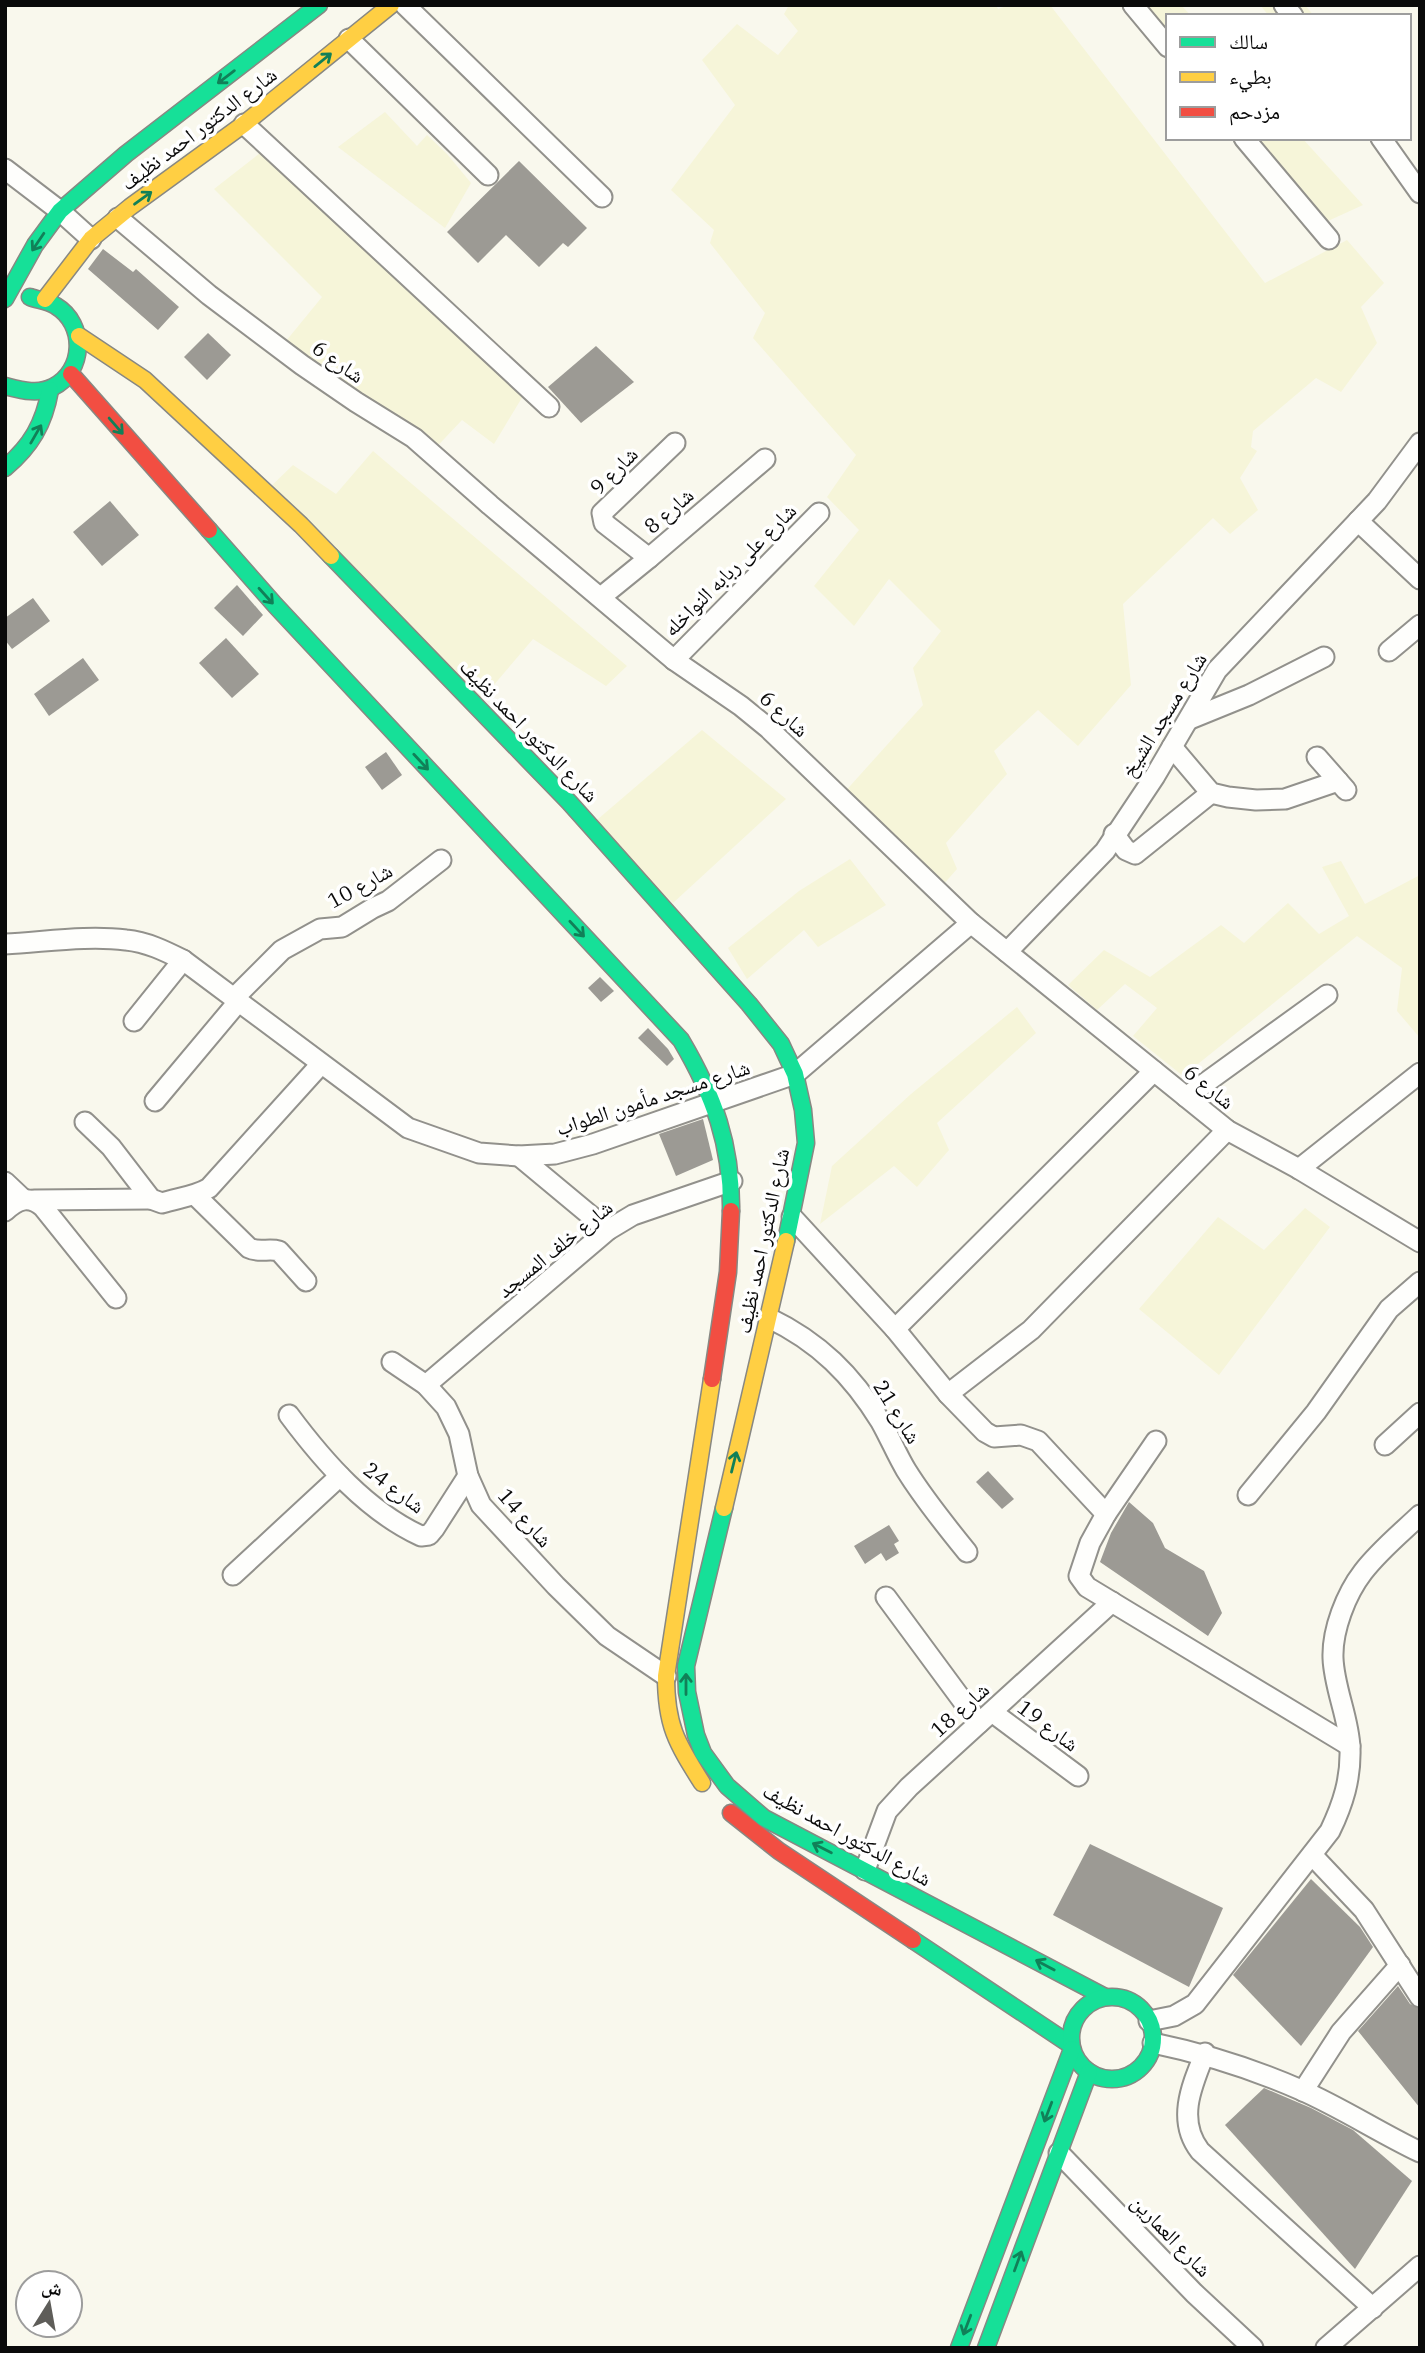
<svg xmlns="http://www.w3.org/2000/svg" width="1425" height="2353" font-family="'IBM Plex Serif','Noto Naskh Arabic',serif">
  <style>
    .farmland { fill: #f6f5d9 }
    .building { fill: #9c9a94 }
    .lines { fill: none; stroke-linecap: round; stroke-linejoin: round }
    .street-casing { stroke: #92918c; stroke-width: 23 }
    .fast-casing { stroke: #888883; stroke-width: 19 }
    .slow-casing { stroke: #888883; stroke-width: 19 }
    .jam-casing { stroke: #888883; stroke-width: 19 }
    .street { stroke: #fefefc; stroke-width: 19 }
    .fast { stroke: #16e098; stroke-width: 16 }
    .slow { stroke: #ffcf43; stroke-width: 16 }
    .jam { stroke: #f24e42; stroke-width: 16 }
    .oneway { stroke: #118058 }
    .labels { text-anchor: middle; stroke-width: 7; stroke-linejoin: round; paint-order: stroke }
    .street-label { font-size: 21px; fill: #0a0a0a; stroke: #fff }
  </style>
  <rect width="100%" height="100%" fill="#f9f8ed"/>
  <g class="farmland">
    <path d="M789,5H996L998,9L1009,5H1050L1265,283L1347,240L1384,283L1361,307L1377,343L1341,392L1316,378L1253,431L1251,447L1257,451L1240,478L1258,510L1230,534L1213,518L1123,604L1131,685L1078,746L1038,710L994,751L1007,774L946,843L957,869L935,894L832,806L923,705L913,668L941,631L889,579L854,626L814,586L859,530L827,497L856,455L753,338L765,313L710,243L714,230L671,190L735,105L702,60L737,24L778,55L798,31L784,14Z"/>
    <path d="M1133,5H1181L1191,16H1168V47Z"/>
    <path d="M1260,5H1305L1314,16H1269Z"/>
    <path d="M385,112L417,146L427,135L447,154L471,183L445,228L338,147Z"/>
    <path d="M1244,138H1302L1363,205L1317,226Z"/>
    <path d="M260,153L523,396L494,444L462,420L428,456L277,352L322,297L214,189Z"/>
    <path d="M373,451L627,666L606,686L533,639L481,700L266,491L293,465L336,494Z"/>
    <path d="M702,730L786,799L673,903L591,825Z"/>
    <path d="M850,859L886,905L818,947L804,930L747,979L728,948L799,891Z"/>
    <path d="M1341,861L1365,904L1420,875V1038L1397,1011L1402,968L1357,936L1183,1076L1133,1036L1157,1008L1125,984L1097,1010L1068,985L1104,950L1150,977L1221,925L1244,943L1288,903L1319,934L1349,916L1322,867Z"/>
    <path d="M1017,1007L1036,1033L937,1123L949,1150L917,1187L894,1166L820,1224L832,1166L911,1094Z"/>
    <path d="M1305,1208L1330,1227L1219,1375L1139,1309L1218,1217L1264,1250Z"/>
  </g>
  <g class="building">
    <path d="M519,161L587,228L568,247L563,243L539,267L506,235L478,263L447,232Z"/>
    <path d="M103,249L133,272L136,269L179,307L158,330L88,269Z"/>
    <path d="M208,333L231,355L207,380L184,357Z"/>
    <path d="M596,346L634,382L581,423L548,387Z"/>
    <path d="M110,501L139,535L102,566L73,532Z"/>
    <path d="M237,585L263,615L243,636L214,608Z"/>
    <path d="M33,598L50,621L12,649L5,640V618Z"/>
    <path d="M226,638L259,674L232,698L199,663Z"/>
    <path d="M83,658L99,680L49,716L34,694Z"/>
    <path d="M386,752L402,775L382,790L365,767Z"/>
    <path d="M600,977L614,991L601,1002L588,988Z"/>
    <path d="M648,1028L668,1049L674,1059L667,1066L638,1038Z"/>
    <path d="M703,1119L713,1160L676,1176L659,1134Z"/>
    <path d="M988,1471L1014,1499L1002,1509L976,1482Z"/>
    <path d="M1129,1502L1153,1523L1165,1548L1204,1571L1222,1613L1208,1636L1100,1562L1111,1533Z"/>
    <path d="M889,1525L899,1541L894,1544L899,1553L886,1561L881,1553L865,1564L854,1546Z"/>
    <path d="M1090,1844L1223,1908L1189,1987L1053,1915Z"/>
    <path d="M1311,1879L1360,1927L1373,1947L1301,2046L1233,1975Z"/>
    <path d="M1398,1986L1410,2004L1420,2009V2108L1358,2031Z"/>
    <path d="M1264,2088L1311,2108L1353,2130L1412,2181L1355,2269L1225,2125Z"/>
  </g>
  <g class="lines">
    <g class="street-casing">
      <g id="street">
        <path d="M405,5L602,197"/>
        <path d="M1133,5L1168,47"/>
        <path d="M1284,5L1293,16"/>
        <path d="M349,39L488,175"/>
        <path d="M244,124L549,407"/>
        <path d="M1244,138L1329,239"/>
        <path d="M1381,138L1420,193"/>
        <path d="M5,169L60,211L91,239"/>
        <path d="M118,218L209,295L302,365L356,402L414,438L490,505L674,660L741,706L768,728L971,923L1227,1130L1299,1169L1420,1242"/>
        <path d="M1358,521L1420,579"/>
        <path d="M649,558L604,523L602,513L675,443"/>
        <path d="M601,597L649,558L765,459"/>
        <path d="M1389,651L1420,625"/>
        <path d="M674,660L819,513"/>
        <path d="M1190,719L1249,695L1324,657"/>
        <path d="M1172,747L1211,793L1228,797L1256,800L1285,799L1338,781"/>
        <path d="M1317,757L1346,790"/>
        <path d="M1114,834L1126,850L1135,854L1211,793"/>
        <path d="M5,944C45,942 87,935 126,940C147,942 165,951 183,960L408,1128L479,1153L519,1156L555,1154L593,1144L795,1074L971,923"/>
        <path d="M1007,952L1105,851L1155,776L1217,670L1377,501L1420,443"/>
        <path d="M234,998L282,950L320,929L342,927L373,908L388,901L441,860"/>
        <path d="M134,1021L183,960"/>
        <path d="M1186,1097L1327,995"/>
        <path d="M155,1101L238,1002"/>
        <path d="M85,1122L111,1147L151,1199L162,1203C178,1198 196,1196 209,1188L321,1064"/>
        <path d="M519,1156L608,1230"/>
        <path d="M1299,1169L1420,1073"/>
        <path d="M5,1182L23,1199"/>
        <path d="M195,1195L249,1248C259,1253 269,1248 279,1251L306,1281"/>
        <path d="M34,1200L151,1199"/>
        <path d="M5,1211C18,1199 29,1195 43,1207L116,1298"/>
        <path d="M792,1217L895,1329L948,1394L985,1432L994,1437L1021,1435L1038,1441L1106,1514"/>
        <path d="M769,1318C819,1342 852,1375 881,1422C890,1438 897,1455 906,1470C924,1499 945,1525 967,1552"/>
        <path d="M895,1329L1154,1071"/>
        <path d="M392,1362L426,1385L446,1407L459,1434L468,1476L481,1505L556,1586L607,1636L666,1676"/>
        <path d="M426,1385L608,1230L633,1215L732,1181"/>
        <path d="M948,1394L1031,1330L1227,1130"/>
        <path d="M289,1415C324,1462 367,1511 421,1536L429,1535L434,1529L468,1476"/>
        <path d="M1156,1441L1106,1514L1090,1543L1079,1576L1087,1587L1350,1746"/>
        <path d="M1385,1445L1420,1413"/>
        <path d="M1248,1495L1316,1412L1389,1309L1420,1282"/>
        <path d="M233,1575L340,1476"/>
        <path d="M886,1597L979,1723"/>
        <path d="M992,1712L1078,1776"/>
        <path d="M1312,1855L1364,1910L1420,1997"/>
        <path d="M865,1870L887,1811L909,1787L1112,1602"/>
        <path d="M1149,2021L1174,2016L1195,2004L1330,1831C1343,1804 1351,1779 1350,1748C1349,1718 1334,1688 1333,1658C1332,1630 1346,1594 1363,1572C1379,1551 1401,1533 1420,1515"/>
        <path d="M1153,2043C1206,2054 1251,2068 1301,2090C1342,2108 1380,2133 1420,2152"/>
        <path d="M1205,2053C1192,2085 1176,2120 1200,2151L1373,2308"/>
        <path d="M1303,2091L1341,2032L1400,1965"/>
        <path d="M1059,2153L1194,2293L1253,2348"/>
        <path d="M1326,2348L1420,2266"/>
      </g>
    </g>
    <g class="fast-casing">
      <g id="fast">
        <path d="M5,299L35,245L60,211L126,154L319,5"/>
        <path d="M5,386C21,390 38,395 53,387C85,371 86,324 56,306C49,301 38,300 30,297"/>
        <path d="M5,468C31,446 44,424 50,390"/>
        <path d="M209,530L275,605L681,1040C714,1096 732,1145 731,1211"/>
        <path d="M331,556L569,802L749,1004L781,1044L795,1074L803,1110L806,1143L786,1241"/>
        <path d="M724,1508L686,1666L687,1692L696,1735L703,1753L727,1786L764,1818L1105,1997"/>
        <path d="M913,1940L1071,2045"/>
        <circle cx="1112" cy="2038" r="41"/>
        <path d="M959,2348L1072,2049"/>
        <path d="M986,2348L1089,2072"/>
      </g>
    </g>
    <g class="slow-casing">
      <g id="slow">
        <path d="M45,299L91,239L130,207L244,124L391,5"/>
        <path d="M79,336L145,380L301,525L331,556"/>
        <path d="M724,1508L786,1241"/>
        <path d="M702,1783C676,1742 666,1725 666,1676L712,1379"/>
      </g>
    </g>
    <g class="jam-casing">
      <g id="jam">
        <path d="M71,374L209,530"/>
        <path d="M712,1379L728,1272L731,1211"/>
        <path d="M731,1813L779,1851L913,1940"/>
      </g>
    </g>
    <use href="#street" class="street"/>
    <use href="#fast" class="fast"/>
    <use href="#slow" class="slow"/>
    <use href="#jam" class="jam"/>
  </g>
  <defs><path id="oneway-shaft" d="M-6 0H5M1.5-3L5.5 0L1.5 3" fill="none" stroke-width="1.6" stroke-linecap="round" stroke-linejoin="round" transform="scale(1.75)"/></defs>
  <g class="oneway">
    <use href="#oneway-shaft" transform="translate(323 60) rotate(-39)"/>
    <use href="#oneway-shaft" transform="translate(226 77) rotate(143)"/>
    <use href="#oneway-shaft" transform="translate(143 198) rotate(-36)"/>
    <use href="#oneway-shaft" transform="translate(38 242) rotate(124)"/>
    <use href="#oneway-shaft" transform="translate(116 426) rotate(49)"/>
    <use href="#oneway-shaft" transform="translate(36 434) rotate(-60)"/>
    <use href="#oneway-shaft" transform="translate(266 596) rotate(48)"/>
    <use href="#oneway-shaft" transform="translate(421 762) rotate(47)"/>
    <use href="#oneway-shaft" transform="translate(577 929) rotate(47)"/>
    <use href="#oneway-shaft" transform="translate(734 1462) rotate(-76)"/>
    <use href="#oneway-shaft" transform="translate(686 1684) rotate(-90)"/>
    <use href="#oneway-shaft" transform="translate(822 1848) rotate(-153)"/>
    <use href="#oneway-shaft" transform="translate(1045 1965) rotate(-152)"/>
    <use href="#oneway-shaft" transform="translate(1048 2112) rotate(111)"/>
    <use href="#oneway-shaft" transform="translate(1018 2261) rotate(-70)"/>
    <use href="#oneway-shaft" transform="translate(967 2325) rotate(111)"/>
  </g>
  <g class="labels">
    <g class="street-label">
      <text transform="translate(199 129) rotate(-37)" y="7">شارع الدكتور احمد نظيف</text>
      <text transform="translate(338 362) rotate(35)" y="7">شارع 6</text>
      <text transform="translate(614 471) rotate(-45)" y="7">شارع 9</text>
      <text transform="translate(669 511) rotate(-41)" y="7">شارع 8</text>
      <text transform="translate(730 570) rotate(-45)" y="7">شارع على ربابه النواخله</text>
      <text transform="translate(784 714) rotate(42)" y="7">شارع 6</text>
      <text transform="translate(1164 715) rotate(-58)" y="7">شارع مسجد الشيخ</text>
      <text transform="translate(529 731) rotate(46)" y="7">شارع الدكتور احمد نظيف</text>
      <text transform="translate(360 886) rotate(-29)" y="7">شارع 10</text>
      <text transform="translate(1209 1087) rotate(39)" y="7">شارع 6</text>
      <text transform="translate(653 1098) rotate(-18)" y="7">شارع مسجد مأمون الطواب</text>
      <text transform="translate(763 1241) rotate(-78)" y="7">شارع الدكتور احمد نظيف</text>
      <text transform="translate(555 1249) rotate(-39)" y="7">شارع خلف المسجد</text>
      <text transform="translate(897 1412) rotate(58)" y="7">شارع 21</text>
      <text transform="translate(394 1488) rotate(37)" y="7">شارع 24</text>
      <text transform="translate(525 1518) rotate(49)" y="7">شارع 14</text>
      <text transform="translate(960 1710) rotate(-42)" y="7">شارع 18</text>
      <text transform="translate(1048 1726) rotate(37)" y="7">شارع 19</text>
      <text transform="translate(847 1835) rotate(29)" y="7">شارع الدكتور احمد نظيف</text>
      <text transform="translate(1171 2236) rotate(46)" y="7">شارع العمارين</text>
    </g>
  </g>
  <rect width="1425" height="2353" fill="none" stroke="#0a0a0a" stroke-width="14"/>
  <rect x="1166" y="14" width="245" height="126" fill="#ffffff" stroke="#9d9d9d" stroke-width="2"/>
  <rect x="1180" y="37" width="35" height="10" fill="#16e098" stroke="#9d9d9d" stroke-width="2"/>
  <text x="1229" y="49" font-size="21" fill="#0a0a0a">سالك</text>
  <rect x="1180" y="72" width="35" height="10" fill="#ffcf43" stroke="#9d9d9d" stroke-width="2"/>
  <text x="1229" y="84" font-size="21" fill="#0a0a0a">بطيء</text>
  <rect x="1180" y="107" width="35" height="10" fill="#f24e42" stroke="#9d9d9d" stroke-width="2"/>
  <text x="1229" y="119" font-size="21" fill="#0a0a0a">مزدحم</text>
  <g transform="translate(49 2304) rotate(11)"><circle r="33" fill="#ffffff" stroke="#9d9d9d" stroke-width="2"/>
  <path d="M0-5L12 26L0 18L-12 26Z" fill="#5e5d59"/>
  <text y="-10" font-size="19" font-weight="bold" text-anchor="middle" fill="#0a0a0a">ش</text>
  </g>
</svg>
